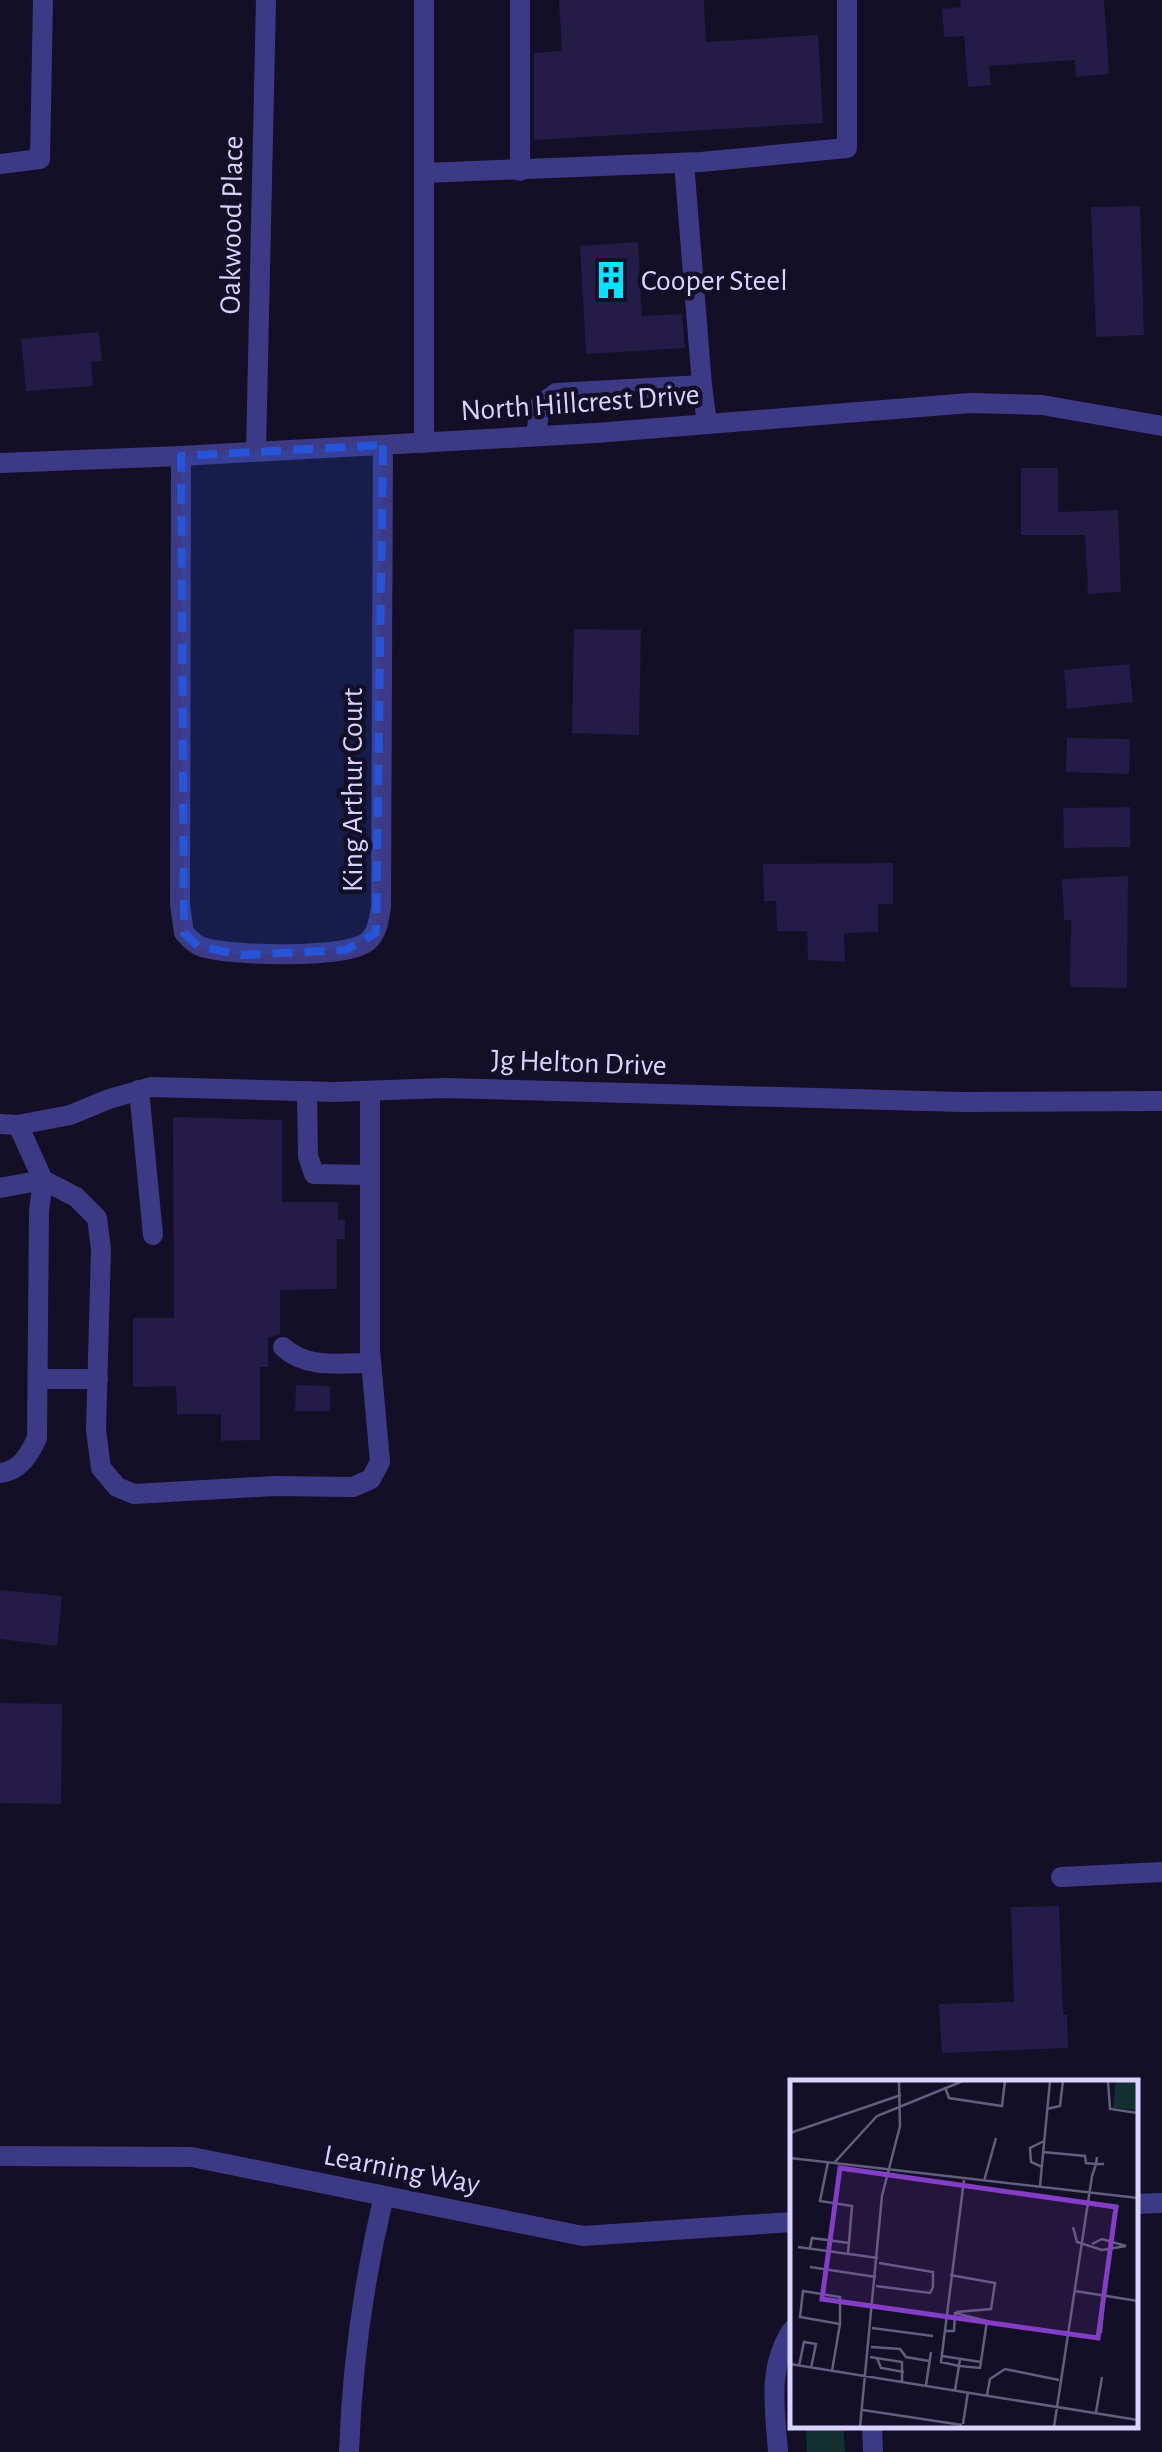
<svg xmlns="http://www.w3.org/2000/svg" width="1162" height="2452" font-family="'Alegreya Sans',sans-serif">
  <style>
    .green { fill: #12302f }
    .building { fill: #241b47 }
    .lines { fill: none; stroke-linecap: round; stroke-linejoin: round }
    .minor { stroke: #3d3a85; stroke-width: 20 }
    .marked { fill: #2655da; fill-opacity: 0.2; stroke: #2655da; stroke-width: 8; stroke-dasharray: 20 12; stroke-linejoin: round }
    .labels { text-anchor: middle; stroke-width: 9; stroke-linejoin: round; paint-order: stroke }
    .street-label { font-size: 30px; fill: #d9d4ff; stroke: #130f26 }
    .poi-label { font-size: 30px; fill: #d9d4ff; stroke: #130f26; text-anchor: start }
    .inset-road { fill: none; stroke: #625e7d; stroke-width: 2.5 }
    .view { fill: #843dc5; fill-opacity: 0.15; stroke: #843dc5; stroke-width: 5 }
    .inset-edge { fill: none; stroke: #d9d4ff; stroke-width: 5 }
  </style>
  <rect width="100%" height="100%" fill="#130f26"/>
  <path class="green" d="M806,2425H843L845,2452H807Z"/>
  <g class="building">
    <path d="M559,0H704L706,42L818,35L823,123L534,140V53L562,51Z"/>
    <path d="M960,0H1104L1109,74L1076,77L1075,60L989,66L991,85L968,87L964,36L944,37L942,9L961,7Z"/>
    <path d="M1140,206L1144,335L1096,337L1091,207Z"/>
    <path d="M638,242L642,316L682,314L685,348L586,354L580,246Z"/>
    <path d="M99,332L102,361L91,362L93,386L26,391L21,339Z"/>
    <path d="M1021,468H1058V512L1118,510L1121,592L1088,594L1085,535H1021Z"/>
    <path d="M574,629L641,630L639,735L572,733Z"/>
    <path d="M1129,664L1133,702L1067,709L1064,670Z"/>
    <path d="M1067,738L1130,739L1129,774L1066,772Z"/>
    <path d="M1130,807V847L1064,848L1063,808Z"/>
    <path d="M893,863V904H878V932L844,933L845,962L808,960L807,931H777L776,901H764L763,864Z"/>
    <path d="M1128,876L1127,988L1070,987L1071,920H1064L1062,879Z"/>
    <path d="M173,1117L282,1120V1202H338V1220L345,1219V1239H337V1289L280,1290V1334L268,1338V1367H260V1440L221,1441V1414H177L176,1386L133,1387V1318H174Z"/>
    <path d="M296,1385L330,1386V1411H295Z"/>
    <path d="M0,1590L62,1596L57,1646L0,1639Z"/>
    <path d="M0,1703L62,1704L61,1804L0,1803Z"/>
    <path d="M1059,1906L1063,2015H1067L1068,2048L942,2053L939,2004L1014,2002L1011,1907Z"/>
  </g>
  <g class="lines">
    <g class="minor">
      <path d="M424,0V443"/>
      <path d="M520,0V171"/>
      <path d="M684,163L702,385"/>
      <path d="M0,164L40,159L43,0"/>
      <path d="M424,173L701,162L847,148V0"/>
      <path d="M536,436L540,405L556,393L702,385L707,424"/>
      <path d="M256,451L266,0"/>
      <path d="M181,456L180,904L184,933C190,939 195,945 202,947C230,956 345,959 367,942C378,933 379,919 381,906L383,445"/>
      <path d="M0,463L181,456L596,433L970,403L1042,405L1162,426"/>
      <path d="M139,1090L153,1235"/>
      <path d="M307,1091L308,1156L314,1174L370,1175"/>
      <path d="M0,1124L18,1125L70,1115L109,1099L151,1087L334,1092L444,1088L961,1102L1162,1101"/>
      <path d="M18,1125L43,1180L76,1197L97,1218L101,1249L96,1430L101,1468L117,1487L134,1494L274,1486L353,1487L371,1479L380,1462L370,1350V1091"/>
      <path d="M0,1188L43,1180L39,1211L37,1438C29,1455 20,1471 0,1473"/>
      <path d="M283,1347C306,1369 341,1363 371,1363"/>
      <path d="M38,1379H98"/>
      <path d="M1061,1877L1162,1872"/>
      <path d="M0,2156L192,2157L583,2236L792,2222"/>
      <path d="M1134,2204L1162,2203"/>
      <path d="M872,2424L873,2452"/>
      <path d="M349,2452C352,2366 364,2279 384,2196"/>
      <path d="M778,2452C775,2408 767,2368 792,2330"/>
    </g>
  </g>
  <path class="marked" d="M383,445L376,933L346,950L241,955L198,946L184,933L181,456Z"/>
  <defs>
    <g id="building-bare" transform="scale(3)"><path d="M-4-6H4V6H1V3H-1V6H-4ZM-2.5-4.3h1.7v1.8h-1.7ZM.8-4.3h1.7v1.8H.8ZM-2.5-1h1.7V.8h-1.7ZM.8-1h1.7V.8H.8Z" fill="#00e5ff" stroke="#130f26" stroke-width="2.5" paint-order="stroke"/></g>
  </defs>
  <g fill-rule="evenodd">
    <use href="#building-bare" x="611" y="280"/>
  </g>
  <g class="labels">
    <g class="street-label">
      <text transform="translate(231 225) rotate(-89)" y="10">Oakwood Place</text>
      <text transform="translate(580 402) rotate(-4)" y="10">North Hillcrest Drive</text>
      <text transform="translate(352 790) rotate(-90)" y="10">King Arthur Court</text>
      <text transform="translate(579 1062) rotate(2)" y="10">Jg Helton Drive</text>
      <text transform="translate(402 2169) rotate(11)" y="10">Learning Way</text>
    </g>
    <g class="poi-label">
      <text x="641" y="290">Cooper Steel</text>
    </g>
  </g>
  <g transform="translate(790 2080)">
    <rect width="348" height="348" fill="#130f26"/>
    <path d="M326,1H347V30L323,28Z" fill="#12302f"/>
    <path class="inset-road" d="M318,1L320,29L348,33M155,7L159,18L212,26L215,1M257,29L270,26L273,1M0,53L111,15M253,72L295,76L296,83L306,84L307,77M0,78L44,83L87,36L173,1M38,82L30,121L62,126L58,174M44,83L348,118M252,87L241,82L240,68L254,61M194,101L206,58M250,106L260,1M283,147L287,162L312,170L336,166L312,159L302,164M8,167L88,178M20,168L22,158L59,163M20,187L86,197M160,195L205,203L201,229L166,232M86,206L140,213L143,207V192L89,183M285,211L348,221M84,227L143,235M82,248L143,256M155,251H164L165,233L197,241L190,288L169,286L170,279M311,253L314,219M81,267L110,269L116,277L139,281M152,276L191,282M80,277L112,282V302M87,278L91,288L114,292M0,284L348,340M9,286L14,262L26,264L21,288M42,291L50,244V217L13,211L10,237L50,244M136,305L141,272M165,310L169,286L151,282L174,100M197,315L200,299L215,289L269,300M73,330L172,345M306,332L312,297M173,344L178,312M70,347L92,116L110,46L109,1M264,347L302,96L306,84H314"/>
    <path class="view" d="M50,88L326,127L308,258L32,219Z"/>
    <rect width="348" height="348" class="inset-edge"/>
  </g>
</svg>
